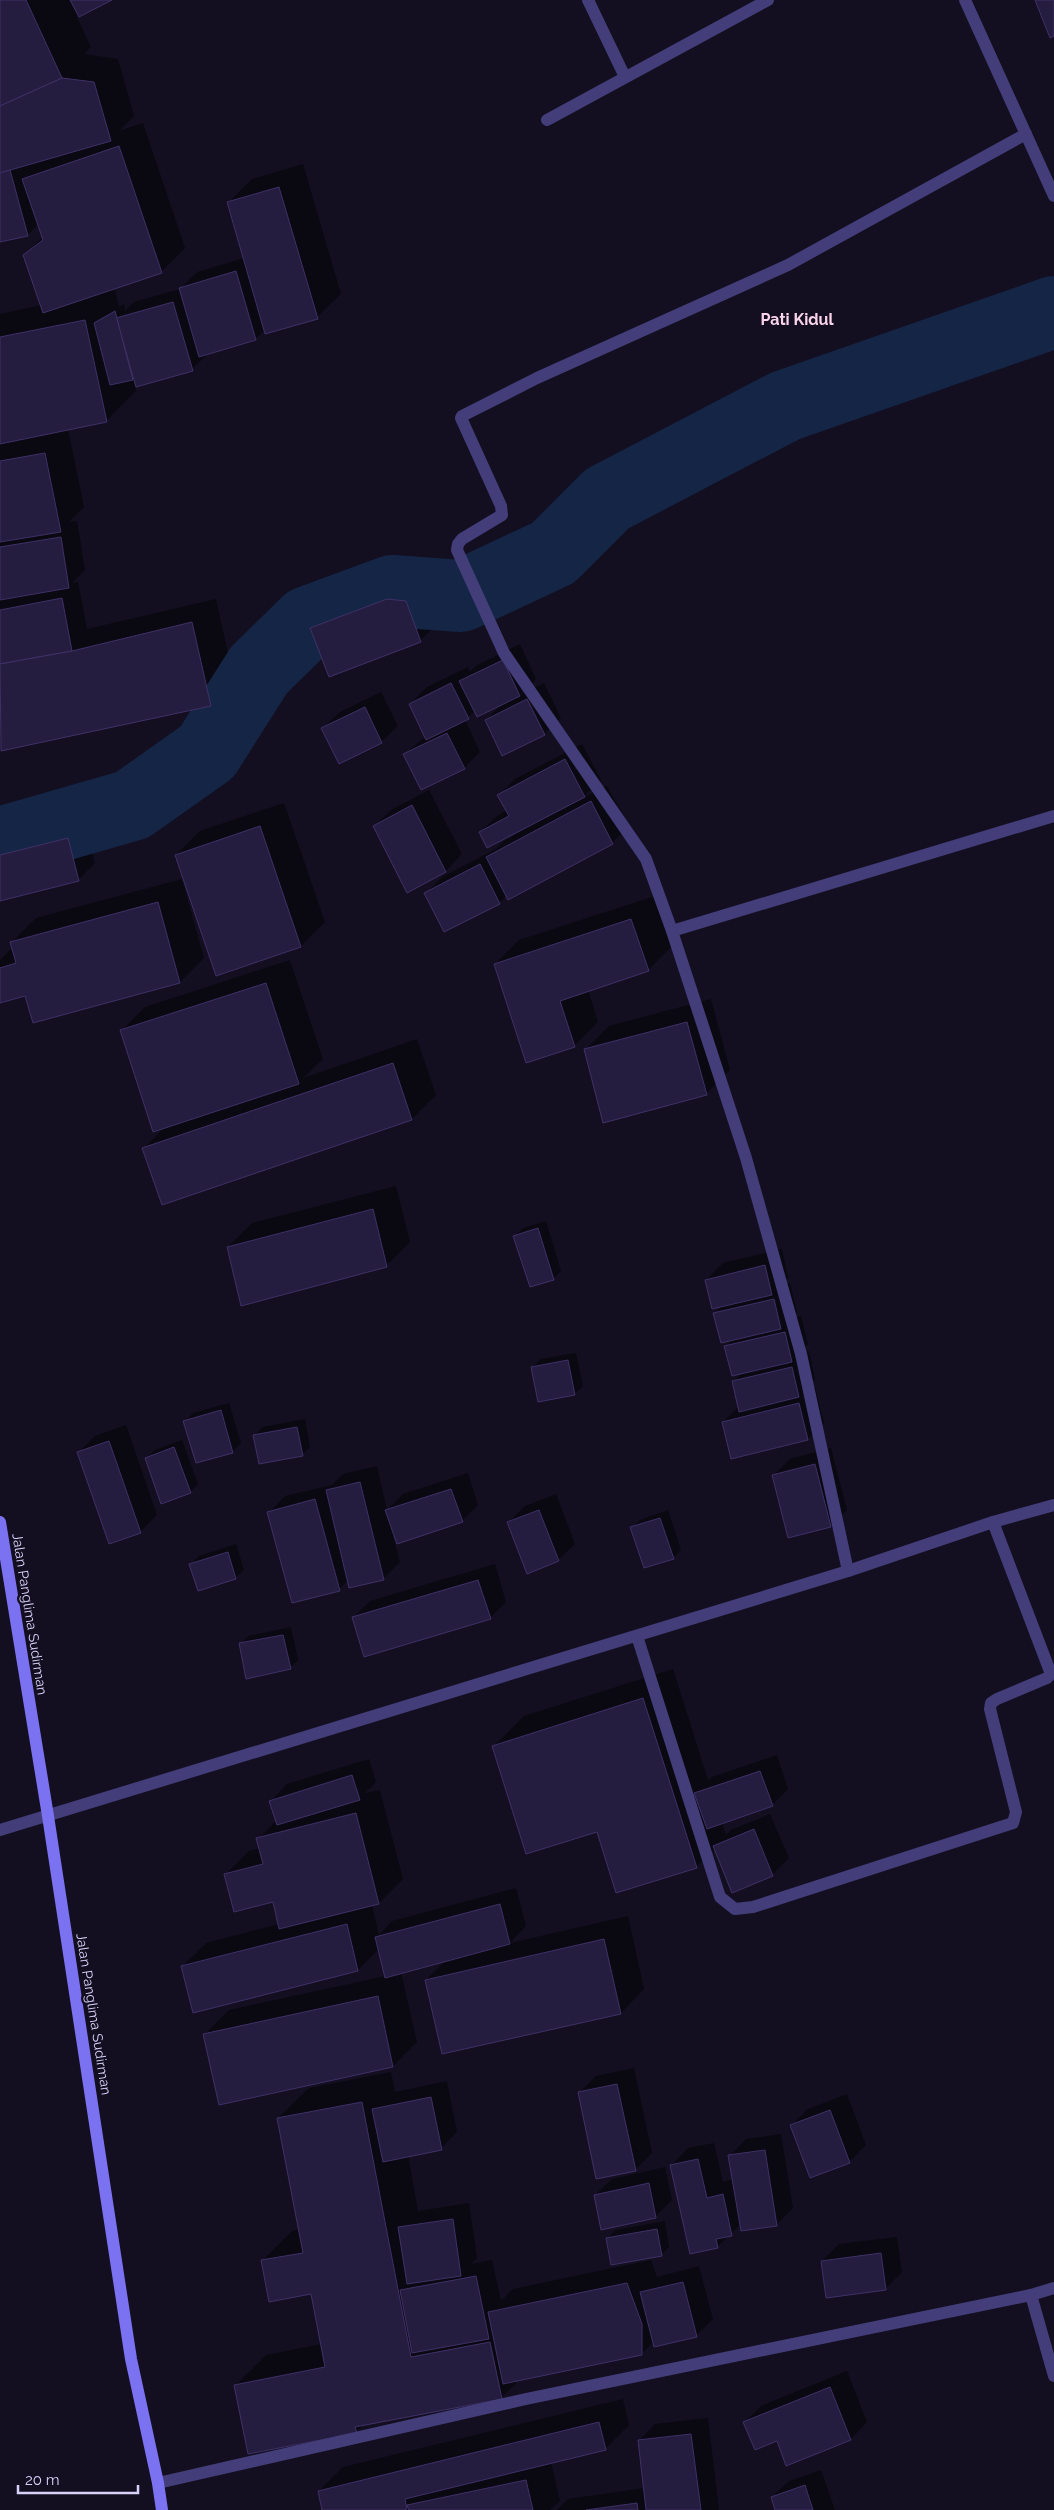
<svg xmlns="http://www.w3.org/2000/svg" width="1054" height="2510" font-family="Raleway,sans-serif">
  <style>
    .shadow { fill: #0007 }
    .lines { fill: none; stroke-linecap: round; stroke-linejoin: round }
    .river { stroke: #142545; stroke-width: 72 }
    .building { fill: #251d3f; stroke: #3f3168 }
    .minor { stroke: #433e7a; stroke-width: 12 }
    .tertiary { stroke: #433e7a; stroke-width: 12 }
    .secondary { stroke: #7b72f1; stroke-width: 12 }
    .labels { text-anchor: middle; stroke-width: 5; stroke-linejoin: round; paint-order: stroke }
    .street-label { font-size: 14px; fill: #d8d2fb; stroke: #130f20 }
    .quarter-label { font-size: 16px; font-weight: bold; fill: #fbd4eb; stroke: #130f20 }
  </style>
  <rect width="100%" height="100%" fill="#130f20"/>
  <g class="shadow">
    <path d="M0,0H109L77,17L91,47L84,54L118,59L134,116L119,131L143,123L185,248L161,272L105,291L115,290L119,307L124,304L125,311L134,302L180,289L197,272L244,258L228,203L252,179L303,164L341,294L317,317L265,330L255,339L209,353L192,369L135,386L136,391L106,421L68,429L84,507L69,522L77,521L85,570L72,583L78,582L87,629L216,599L234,681L210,705L2,750L0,740V314L42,305L24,255L43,237L38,224L28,235L0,241Z"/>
    <path d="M405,583L422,585L437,624L420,641L312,628L328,612Z"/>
    <path d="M520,644L536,679L520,695L544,683L561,718L544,734L486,720L502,704L475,711L465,720L480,752L464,768L405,754L426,736L410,704L427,687L468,667L470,672L477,665Z"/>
    <path d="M381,692L398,726L381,742L323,728L340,712Z"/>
    <path d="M582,744L601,780L582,798L607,786L629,826L612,843L507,895L499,903L426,894L442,877L496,849L504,841L527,828L526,826L480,832L497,816L507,810L499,795L515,779Z"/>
    <path d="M429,790L462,854L446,871L408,891L374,827L391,810Z"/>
    <path d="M284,803L325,922L301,946L217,974L176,855L200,831Z"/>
    <path d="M84,822L95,863L78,880L0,899V843Z"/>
    <path d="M182,879L204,958L180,982L34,1021L26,995L0,1002V960L13,947L12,942L36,918Z"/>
    <path d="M655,896L672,946L648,970L588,990L598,1022L574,1046L495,964L519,940Z"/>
    <path d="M290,960L323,1059L303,1078L417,1039L436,1095L412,1119L163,1204L144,1148L166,1126L122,1030L145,1007Z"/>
    <path d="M711,999L730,1070L706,1094L585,1050L609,1026Z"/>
    <path d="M396,1186L410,1242L386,1266L228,1247L252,1223Z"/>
    <path d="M546,1221L561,1271L553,1279L515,1236L523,1228Z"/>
    <path d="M782,1249L788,1278L780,1286L790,1283L797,1312L789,1319L801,1316L808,1344L799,1353L809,1351L815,1379L805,1390L815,1387L824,1423L808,1439L723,1422L739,1406L733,1382L743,1372L726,1347L733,1339L715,1314L723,1305L706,1280L723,1263Z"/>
    <path d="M576,1353L583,1386L574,1394L533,1367L541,1359Z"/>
    <path d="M229,1403L241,1443L233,1451L197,1462L185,1422L193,1413Z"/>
    <path d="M305,1419L310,1447L302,1455L255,1435L263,1427Z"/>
    <path d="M126,1425L157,1515L140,1532L79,1452L95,1436Z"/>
    <path d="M182,1440L198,1484L190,1492L147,1458L155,1450Z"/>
    <path d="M831,1448L847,1510L830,1526L773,1476L790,1459Z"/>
    <path d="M377,1466L387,1510L403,1494L468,1473L478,1505L462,1521L393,1536L400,1562L383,1579L348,1580L339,1590L269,1513L285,1496L332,1485L343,1474Z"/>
    <path d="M556,1494L575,1544L558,1560L508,1523L525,1506Z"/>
    <path d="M668,1510L681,1550L673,1558L632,1528L640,1520Z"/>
    <path d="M236,1544L244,1570L235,1578L191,1564L199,1556Z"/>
    <path d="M495,1564L506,1602L490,1618H353L370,1601Z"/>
    <path d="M291,1627L298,1660L290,1668L241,1644L249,1636Z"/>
    <path d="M673,1669L708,1780L712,1777L777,1755L788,1789L772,1805L722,1823L726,1835L731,1830L770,1814L789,1858L772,1875L715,1849L696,1867L598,1830L494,1746L524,1716Z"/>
    <path d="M369,1759L376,1782L365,1793L380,1790L403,1879L379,1903L372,1905L379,1935L392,1921L516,1888L526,1926L510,1943L628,1916L644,1989L621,2013L426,1980L446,1960L401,1972L417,2042L393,2066L205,2034L229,2010L386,1976L379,1949L358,1970L194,2011L182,1967L206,1943L279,1924L273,1901L225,1875L249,1851L260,1848L258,1839L277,1820L271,1801L287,1784Z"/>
    <path d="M634,2068L652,2153L635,2170L579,2093L596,2076Z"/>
    <path d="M391,2072L395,2092L447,2081L457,2132L441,2148L408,2155L418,2211L469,2203L477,2258L471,2264L492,2260L501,2301L513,2289L651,2260L657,2277L699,2266L713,2319L696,2336L654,2342L642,2353L520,2379L501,2398L364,2424L356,2432L236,2385L266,2355L322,2344L312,2292L262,2261L292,2231L300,2229L278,2118L309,2088Z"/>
    <path d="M847,2094L866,2145L849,2162L792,2125L808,2109Z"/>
    <path d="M781,2134L793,2208L777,2224H741L717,2247L672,2165L688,2148L714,2143L723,2182L734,2179L730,2156L746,2139Z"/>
    <path d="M665,2167L672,2200L655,2217L595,2195L612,2179Z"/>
    <path d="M665,2221L669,2247L661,2255L608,2238L616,2230Z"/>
    <path d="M897,2237L902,2272L885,2289L822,2261L839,2244Z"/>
    <path d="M847,2371L867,2422L851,2439L787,2464L777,2440L745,2422L761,2406Z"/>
    <path d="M623,2399L629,2425L605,2449L551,2462L560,2501L550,2510H324L319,2491L343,2467Z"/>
    <path d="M708,2418L719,2510H557L568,2499L645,2488L639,2441L655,2424Z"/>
    <path d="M821,2470L835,2510H777L772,2497L789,2481Z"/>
  </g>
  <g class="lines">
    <path class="river" d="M0,843L132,805L207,752L259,670L308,622L392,591L461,596L553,553L607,499L785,406L1054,312"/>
  </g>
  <g class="building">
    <path d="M0,0H26L62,78L0,106Z"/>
    <path d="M70,0H112L79,17Z"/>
    <path d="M1035,0H1054V36L1050,38Z"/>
    <path d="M62,78L94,82L111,141L0,173V106Z"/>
    <path d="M119,146L162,273L43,313L23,255L43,240L22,179Z"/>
    <path d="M10,170L28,236L0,242V173Z"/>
    <path d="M279,187L318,319L265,334L227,202Z"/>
    <path d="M236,271L256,340L199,357L179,288Z"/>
    <path d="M173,302L193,371L136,387L116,318Z"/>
    <path d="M115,311L133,380L110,385L94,323Z"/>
    <path d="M85,320L107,422L0,444V337Z"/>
    <path d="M45,453L61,532L0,542V461Z"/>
    <path d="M61,537L69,588L0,600V547Z"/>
    <path d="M62,598L72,651L0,664V610Z"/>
    <path d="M387,599L406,601L421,642L329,677L310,628Z"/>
    <path d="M192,622L211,706L1,751L0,664L72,651Z"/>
    <path d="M503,660L520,696L477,717L459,681Z"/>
    <path d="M451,683L469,719L426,740L409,704Z"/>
    <path d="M527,699L545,735L502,756L485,720Z"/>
    <path d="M365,707L382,743L339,764L321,728Z"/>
    <path d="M447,733L465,769L421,790L403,754Z"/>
    <path d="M565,759L585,797L487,848L479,832L509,816L497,795Z"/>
    <path d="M591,801L613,844L508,900L486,857Z"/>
    <path d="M412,805L446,872L407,893L373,826Z"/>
    <path d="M260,826L301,947L216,976L175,855Z"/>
    <path d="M68,838L79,881L0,901V855Z"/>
    <path d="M480,864L500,904L444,932L424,893Z"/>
    <path d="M158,902L180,983L33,1023L25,996L0,1003V968L16,963L10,942Z"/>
    <path d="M631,919L649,971L560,1001L575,1047L526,1063L494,964Z"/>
    <path d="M266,983L299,1084L153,1132L120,1030Z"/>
    <path d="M687,1022L707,1095L603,1123L584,1049Z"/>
    <path d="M393,1063L412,1120L162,1205L142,1148Z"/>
    <path d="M373,1209L387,1267L241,1306L227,1247Z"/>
    <path d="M538,1228L554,1280L530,1287L513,1236Z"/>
    <path d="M765,1265L772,1295L712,1309L705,1280Z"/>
    <path d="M774,1299L781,1329L721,1343L713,1313Z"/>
    <path d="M785,1332L792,1362L732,1376L724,1346Z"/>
    <path d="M568,1360L575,1395L538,1402L531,1367Z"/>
    <path d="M792,1367L799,1397L739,1412L732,1381Z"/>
    <path d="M799,1403L808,1440L731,1459L722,1422Z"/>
    <path d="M221,1410L233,1453L196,1463L183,1421Z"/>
    <path d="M297,1427L303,1456L259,1464L253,1435Z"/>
    <path d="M109,1441L141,1533L109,1544L77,1452Z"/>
    <path d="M174,1447L191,1493L161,1504L145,1458Z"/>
    <path d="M815,1464L831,1527L788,1538L772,1475Z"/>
    <path d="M360,1482L384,1580L349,1588L326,1490Z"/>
    <path d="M451,1489L463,1522L397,1544L385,1510Z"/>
    <path d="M315,1499L340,1591L292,1603L267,1512Z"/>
    <path d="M539,1510L559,1561L527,1574L507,1522Z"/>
    <path d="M660,1518L674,1559L644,1568L630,1527Z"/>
    <path d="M228,1552L236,1579L198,1591L189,1564Z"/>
    <path d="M478,1580L491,1619L364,1657L352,1617Z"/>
    <path d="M283,1635L291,1669L246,1679L239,1643Z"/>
    <path d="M643,1698L697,1868L616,1893L597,1832L526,1854L492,1746Z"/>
    <path d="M760,1771L773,1806L707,1829L694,1793Z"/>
    <path d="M352,1775L360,1800L277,1825L269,1801Z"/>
    <path d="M356,1813L379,1904L279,1929L273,1902L234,1912L224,1874L263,1864L256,1838Z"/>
    <path d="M754,1829L773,1876L732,1893L713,1846Z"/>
    <path d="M500,1904L510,1944L385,1978L375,1937Z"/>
    <path d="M347,1924L358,1971L193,2013L181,1966Z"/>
    <path d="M604,1939L621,2014L442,2054L425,1980Z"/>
    <path d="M378,1996L393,2067L219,2105L203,2034Z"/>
    <path d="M617,2084L636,2171L596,2179L578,2092Z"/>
    <path d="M431,2097L442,2150L383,2162L372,2109Z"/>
    <path d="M362,2102L411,2357L490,2342L502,2399L355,2427L357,2433L248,2454L234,2385L325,2367L311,2294L269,2302L261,2260L303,2253L277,2118Z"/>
    <path d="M830,2110L850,2163L810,2178L790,2125Z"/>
    <path d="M765,2150L777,2226L741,2231L728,2155Z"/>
    <path d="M698,2159L707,2198L723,2194L732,2236L716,2239L718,2248L690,2254L670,2165Z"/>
    <path d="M649,2183L656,2218L601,2230L594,2195Z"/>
    <path d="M453,2219L461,2276L407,2284L398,2227Z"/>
    <path d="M657,2229L662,2256L611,2265L606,2238Z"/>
    <path d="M881,2253L886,2290L826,2298L821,2261Z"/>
    <path d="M476,2276L489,2339L412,2353L400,2290Z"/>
    <path d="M683,2282L697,2337L654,2347L640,2292Z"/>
    <path d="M627,2283L642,2324V2355L503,2384L488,2312Z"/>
    <path d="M830,2387L851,2440L786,2466L777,2441L755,2450L743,2422Z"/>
    <path d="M599,2422L606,2450L405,2499L407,2509L404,2510H322L318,2491Z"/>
    <path d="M691,2434L701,2510H646L638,2440Z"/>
    <path d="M526,2480L533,2510H409L407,2505Z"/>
    <path d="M805,2485L813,2510H775L771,2497Z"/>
    <path d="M637,2503L638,2510H586Z"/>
  </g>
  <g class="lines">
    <g class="minor">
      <path d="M588,0L625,77"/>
      <path d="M965,0L1054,196"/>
      <path d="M547,120L768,0"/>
      <path d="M672,931L1054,816"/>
      <path d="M848,1571L801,1354L746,1158L672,931L646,859L504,653L457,550L458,544L462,539L502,515L501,506L461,418L462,416L537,378L788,265L1026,134"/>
      <path d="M637,1636L720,1897L735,1909L753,1907L1013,1823L1016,1812L990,1709L991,1703L997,1699L1047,1678L1051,1674L993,1522"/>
      <path d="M1031,2295L1054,2376"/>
      <path d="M158,2483L526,2399L1031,2295L1054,2288"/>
    </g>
    <path class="tertiary" d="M0,1830L848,1571L993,1522L1054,1505"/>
    <path class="secondary" d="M0,1522L48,1816L131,2359L158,2483L162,2510"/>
  </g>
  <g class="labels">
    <g class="street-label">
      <text transform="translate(30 1614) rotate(81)" y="5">Jalan Panglima Sudirman</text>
      <text transform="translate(94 2014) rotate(81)" y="5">Jalan Panglima Sudirman</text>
    </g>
    <g class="quarter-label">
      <text x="797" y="325">Pati Kidul</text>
    </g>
  </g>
  <path d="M18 2485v8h120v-8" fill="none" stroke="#d8d2fb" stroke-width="2.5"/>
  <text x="25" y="2485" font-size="15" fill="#d8d2fb" stroke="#130f20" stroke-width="4" paint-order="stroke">20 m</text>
</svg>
